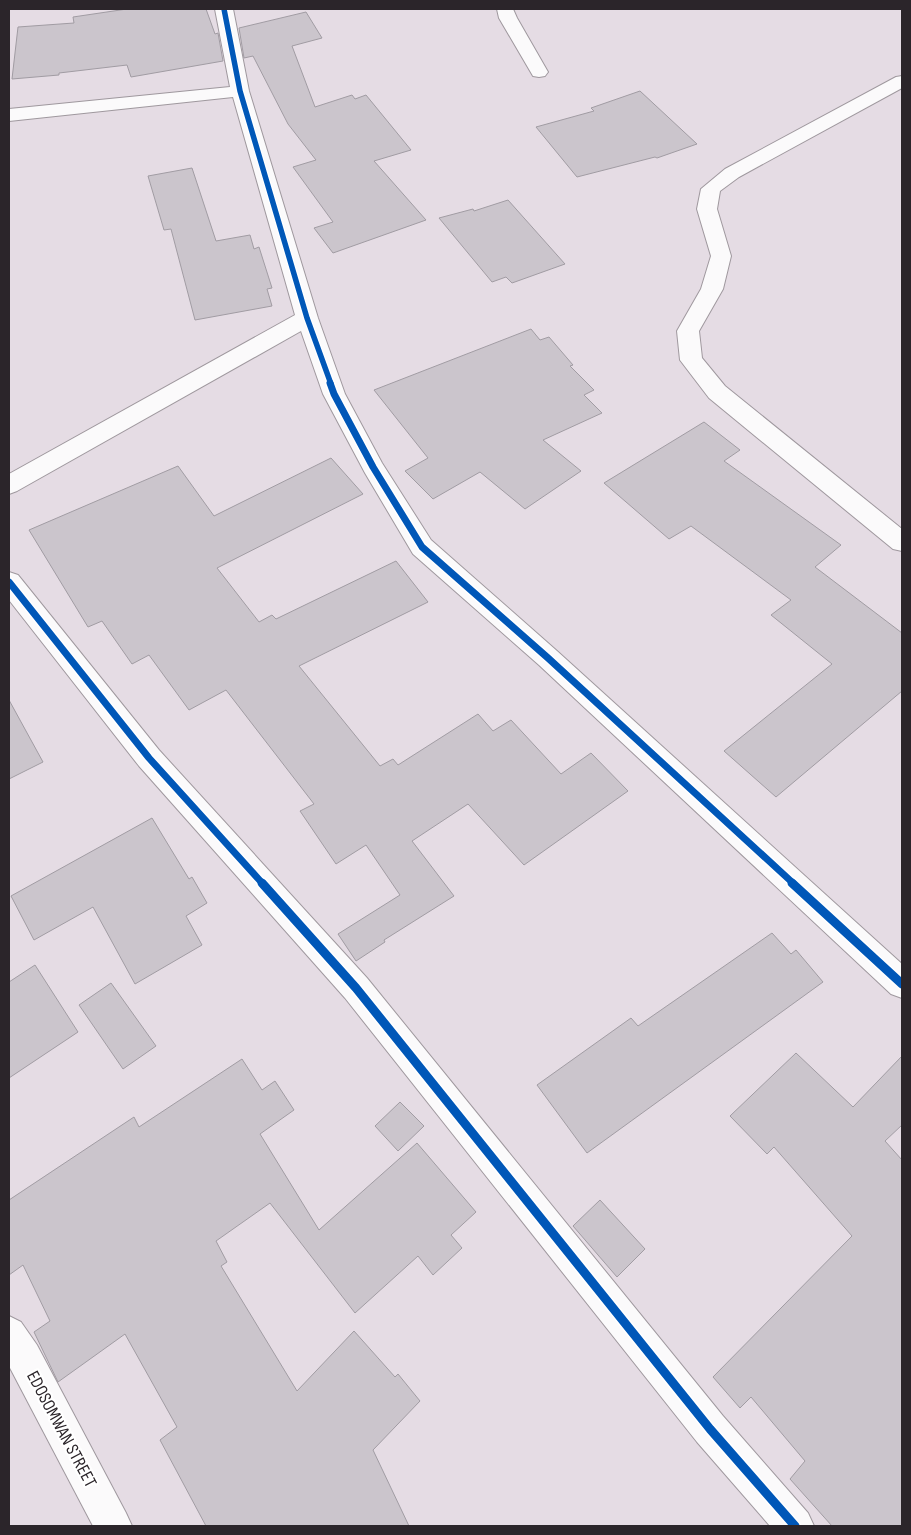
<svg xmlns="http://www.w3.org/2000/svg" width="911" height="1535" font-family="'Sofia Sans Condensed',sans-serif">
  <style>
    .building { fill: #cbc5cc; stroke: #a19ca3 }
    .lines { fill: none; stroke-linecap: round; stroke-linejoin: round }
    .minor-casing { stroke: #9f989e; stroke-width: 2 }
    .minor { fill: #fbfafb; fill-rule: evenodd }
    .cycleway-far2-casing { stroke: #fff; stroke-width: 8 }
    .cycleway-far1-casing { stroke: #fff; stroke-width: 10 }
    .cycleway-casing { stroke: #fff; stroke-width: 12 }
    .cycleway-far2 { stroke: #0057b8; stroke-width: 5.5 }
    .cycleway-far1 { stroke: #0057b8; stroke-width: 7 }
    .cycleway { stroke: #0057b8; stroke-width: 9 }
    .labels { text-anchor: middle; stroke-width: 4.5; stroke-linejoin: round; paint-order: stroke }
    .near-street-label { font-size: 18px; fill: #2b252a; stroke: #fff }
  </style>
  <rect width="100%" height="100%" fill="#e5dce4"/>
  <g class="building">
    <path d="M127,9H206L215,34L218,33L223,61L131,77L127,65L59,73V75L12,79L18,27L74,23L73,17Z"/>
    <path d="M306,12L322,38L292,46L315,107L352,95L355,99L366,95L411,150L374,161L426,220L333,253L314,228L333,222L293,167L316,160L288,124L253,56L244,58L239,28Z"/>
    <path d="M640,91L697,144L657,158L655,157L577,177L536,127L594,111L591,108Z"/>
    <path d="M192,168L216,241L250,235L254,249L259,247L272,288L267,289L272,306L195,320L171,229L164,230L148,176Z"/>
    <path d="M508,200L565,264L512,283L506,277L492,282L439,218L473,209L474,211Z"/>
    <path d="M531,329L540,340L549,337L573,365L570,366L594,390L584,395L602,413L543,440L581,471L525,509L480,472L433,499L405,471L428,458L374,390Z"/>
    <path d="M704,422L740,450L724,461L841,545L815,567L902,633V691L776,797L724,751L832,664L771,615L791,600L691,526L669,539L604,483Z"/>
    <path d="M331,458L363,494L217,568L259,622L272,615L276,619L396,561L428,602L299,666L380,766L393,759L398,765L478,714L493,731L511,720L561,774L591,753L628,791L524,865L468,804L412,841L454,896L384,940L385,942L356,961L338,934L400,895L366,845L336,864L300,811L314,804L226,690L189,710L149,655L132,664L102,621L88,627L29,530L178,466L214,516Z"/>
    <path d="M9,700L43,762L9,779Z"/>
    <path d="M152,818L189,879L192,877L207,903L186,916L202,945L135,984L93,907L34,940L11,896Z"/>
    <path d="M772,933L791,954L796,950L823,982L587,1153L537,1085L631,1018L638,1026Z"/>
    <path d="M35,965L78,1032L9,1078V982Z"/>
    <path d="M111,983L156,1046L123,1069L79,1005Z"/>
    <path d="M796,1053L853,1107L902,1056V1125L885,1141L902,1160V1526H832L790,1479L805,1461L751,1397L740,1408L713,1377L852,1236L774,1147L767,1154L730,1116Z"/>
    <path d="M242,1059L262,1090L275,1081L294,1110L260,1134L319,1230L417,1143L476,1212L451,1235L462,1248L433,1275L418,1256L355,1313L270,1203L216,1241L227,1262L221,1266L297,1391L354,1331L395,1377L398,1374L420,1401L373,1450L409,1526H206L160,1440L177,1427L125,1334L58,1382L34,1332L50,1321L23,1265L9,1275V1200L134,1117L139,1127Z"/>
    <path d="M400,1102L424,1126L398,1151L375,1126Z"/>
    <path d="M600,1200L645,1249L617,1277L573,1226Z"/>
  </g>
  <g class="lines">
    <g class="minor-casing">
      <g id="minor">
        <path d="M215,9H233L249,91L318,318L345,394L382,463L431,540L557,651L902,964V998L891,994L539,665L413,554L365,473L323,394L301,331L17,491L9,494V474L295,315L233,97L9,121V109L230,87Z"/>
        <path d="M497,9H513L517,18L548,72L545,76L539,77L533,76L499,18Z"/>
        <path d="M902,76V88L739,177L720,191L717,209L731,256L723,289L699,331L702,358L725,386L902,529V551L893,549L709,398L680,360L677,331L701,289L711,256L697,209L701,189L725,169L896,77Z"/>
        <path d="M9,572L18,575L159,750L367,978L723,1416L808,1513L814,1526H770L697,1442L345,998L139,766L9,600Z"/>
        <path d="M9,1316L21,1322L37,1345L126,1513L132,1526H93L9,1366Z"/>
      </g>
    </g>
    <use href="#minor" class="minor"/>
    <g class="cycleway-far2-casing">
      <path id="cycleway-far2" d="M224,9L240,91L307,318L331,384"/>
    </g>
    <g class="cycleway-far1-casing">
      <g id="cycleway-far1">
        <path d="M330,383L334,394L373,467L422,547L548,658L794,884"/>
        <path d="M9,582L149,758L263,884"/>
      </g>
    </g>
    <g class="cycleway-casing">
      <g id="cycleway">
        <path d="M262,883L356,988L710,1429L795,1526"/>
        <path d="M792,883L902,984"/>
      </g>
    </g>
    <use href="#cycleway-far2" class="cycleway-far2"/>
    <use href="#cycleway-far1" class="cycleway-far1"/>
    <use href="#cycleway" class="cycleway"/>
  </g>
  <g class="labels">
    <g class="near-street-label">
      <text transform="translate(62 1429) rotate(62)" y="6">EDOSOMWAN STREET</text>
    </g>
  </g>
  <rect width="911" height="1535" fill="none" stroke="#2b252a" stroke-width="20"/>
</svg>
